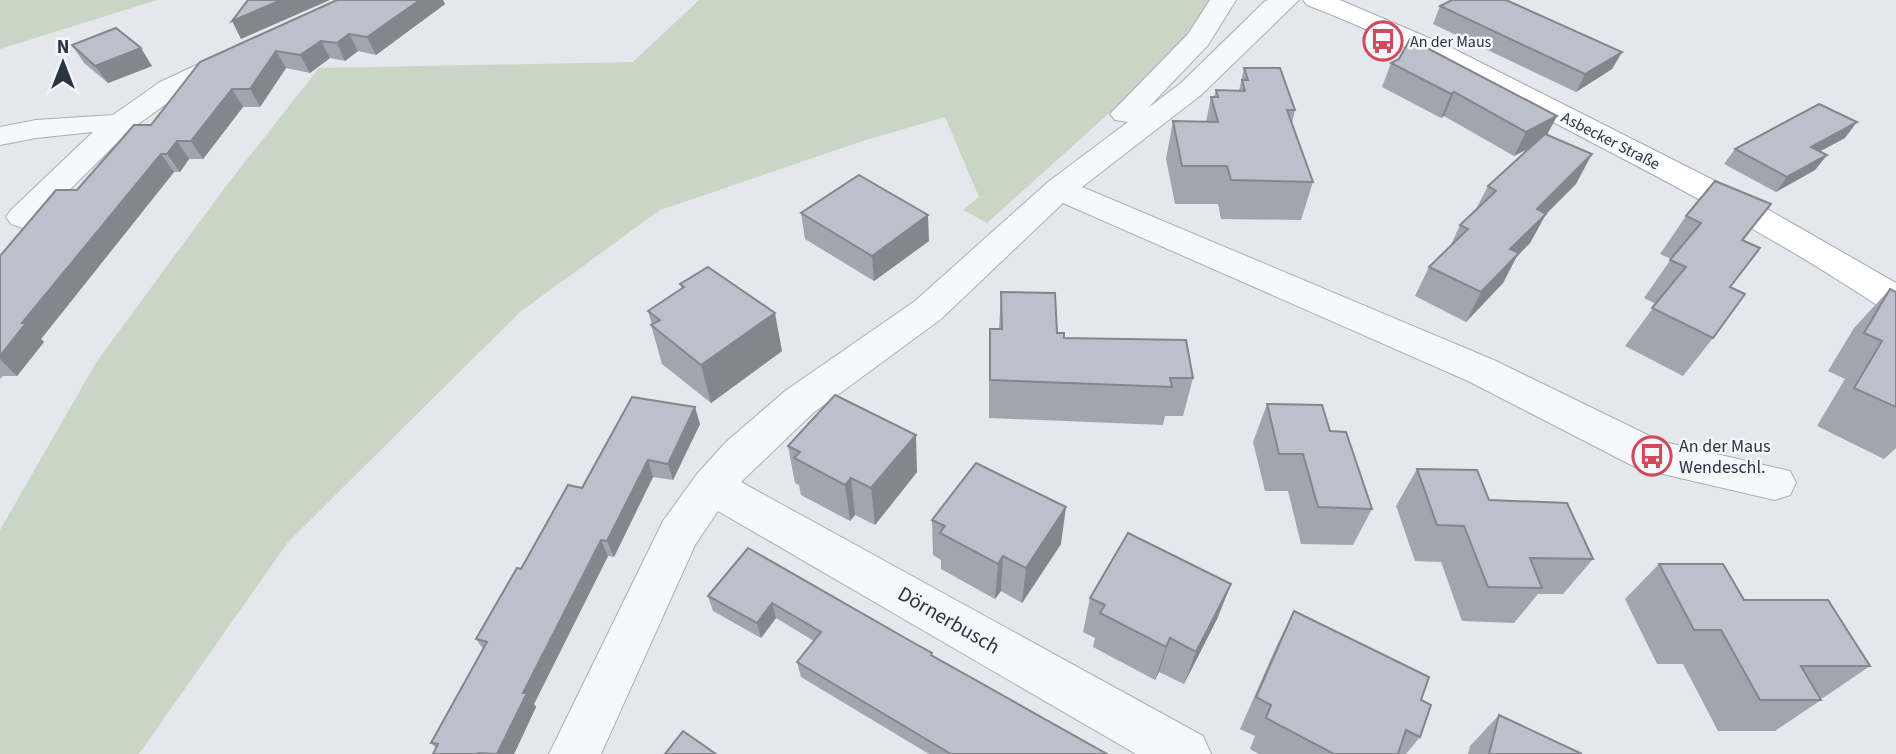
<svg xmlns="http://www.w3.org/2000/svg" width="1896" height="754" font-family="'Source Sans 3',sans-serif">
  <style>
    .green { fill: #c9d6c5 }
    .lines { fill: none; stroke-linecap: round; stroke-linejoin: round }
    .minor-casing { stroke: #a9aeb7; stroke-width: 2 }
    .major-casing { stroke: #a3abb8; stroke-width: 2 }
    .minor { fill: #f7f8fa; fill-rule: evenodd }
    .major { fill: #fff; fill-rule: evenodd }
    .wall { fill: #a1a5ae }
    .shaded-wall { fill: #83868d }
    .building { fill: #bbc0ca; stroke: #83868d; stroke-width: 2 }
    .labels { text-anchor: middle; stroke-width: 5; stroke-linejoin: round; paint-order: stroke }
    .far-poi-label { font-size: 16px; fill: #2b3445; stroke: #f4f6f9; text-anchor: start }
    .far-street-label { font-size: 16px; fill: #2b3445; stroke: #f4f6f9 }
    .poi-label { font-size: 18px; fill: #2b3445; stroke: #f4f6f9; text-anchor: start }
    .near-street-label { font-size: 21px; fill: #2b3445; stroke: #f4f6f9 }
  </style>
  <rect width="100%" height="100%" fill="#e4e7ec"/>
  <g class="green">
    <path d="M0,0H157L0,49Z"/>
    <path d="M699,0H1215L1211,14L1148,78L987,223L963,210L979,197L945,117L866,140L660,210L520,312L288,542L139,754H0V530L97,361L226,186L319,68L633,62Z"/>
  </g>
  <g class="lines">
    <g class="minor-casing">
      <g id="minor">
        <path d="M1210,0H1236L1208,45L1148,108L1181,83L1264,2L1268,0H1299L1201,95L1082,187L1496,361L1660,441L1790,471L1796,483L1790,495L1775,500L1637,468L1468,381L1063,203L941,319L813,413L741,482L1203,736L1211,754H1136L718,511L695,545L601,754H549L663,521L697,474L726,442L785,391L915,301L1048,182L1128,122L1115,120L1110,114L1188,34Z"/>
        <path d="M233,48L243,50L247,56L243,62L180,94L130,130L35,224L23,228L11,224L6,217L11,210L93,132L36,138L0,145V127L36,120L113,115L160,82Z"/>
      </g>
    </g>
    <g class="major-casing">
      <path id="major" d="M1303,0H1340L1450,47L1743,195L1896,283V312L1883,309C1777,238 1664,180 1551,121C1470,80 1392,37 1307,5Z"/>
    </g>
    <use href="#minor" class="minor"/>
    <use href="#major" class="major"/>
  </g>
  <g class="wall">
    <path d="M337,0H443L445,4L376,55L358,51L345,61L330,58L310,73L286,68L260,107H243L203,159H189L180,172H174L41,339L44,342L17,376H3L0,379V256L77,190Z"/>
    <path d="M1440,6L1622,52L1612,69L1576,92L1433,24Z"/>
    <path d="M72,45L152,66L108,83L84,63Z"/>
    <path d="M1391,63L1557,116L1547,135L1576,184L1546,214L1530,243L1517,256L1503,283L1466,322L1415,296L1429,267L1450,247L1460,225L1476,209L1488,186L1530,148L1514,156L1444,116L1441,118L1382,87Z"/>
    <path d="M1244,68L1295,110L1292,123L1313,182L1301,220L1221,219L1218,204H1175L1166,159L1173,121L1206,122L1211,97H1214L1216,90L1239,91Z"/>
    <path d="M1845,138L1820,151L1827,155L1815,170L1776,192L1724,164L1735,149Z"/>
    <path d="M1771,204L1743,241L1730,287L1713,338L1683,376L1625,346L1656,304L1644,298L1671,259L1660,254L1686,216Z"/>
    <path d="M801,213L929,241L874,281L805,239Z"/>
    <path d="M680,284L782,351L711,403L662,364L651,325H652L648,311L682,289Z"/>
    <path d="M1890,289L1896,292V448L1884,459L1817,426L1845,379L1828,371L1854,328Z"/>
    <path d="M1001,292L1064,338L1193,378L1183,416H1165L1163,425L989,418V367L990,329H999Z"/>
    <path d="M1267,404L1330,431L1372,509L1353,545L1301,544L1288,491H1265L1253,442Z"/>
    <path d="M700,424L673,480L653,477L614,557L608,556L534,704L536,707L514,754H433L436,748L431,743L483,649L476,639L521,569L582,488Z"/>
    <path d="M788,446L917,472L875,525L855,515L850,521L801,495L799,485L795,483Z"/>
    <path d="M1417,469L1489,500L1593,559L1563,594H1538L1514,623L1462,621L1441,562L1415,561L1396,506Z"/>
    <path d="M932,520L1061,544L1022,603L1001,591L995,599L941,569V560L933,555Z"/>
    <path d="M748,548L932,653V656L1107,754H929L801,677L797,662L814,641L776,618L761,638L713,611L708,596Z"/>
    <path d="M1659,564L1870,666L1823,698H1820L1821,700L1775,731H1718L1683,664H1657L1625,599Z"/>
    <path d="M1231,584L1217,619L1184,684L1159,672L1155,680L1093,647L1095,638L1083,632L1090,598Z"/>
    <path d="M1294,611L1421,700L1420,737L1406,754H1259L1250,749L1255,736L1240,729L1277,645Z"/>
    <path d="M1499,715L1582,754H1468L1470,746Z"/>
  </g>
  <g class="shaded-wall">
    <path d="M281,0H330L241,39L232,21Z"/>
    <path d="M420,0H443L445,4L376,55L367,37Z"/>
    <path d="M349,34L358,51L345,61L337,43Z"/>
    <path d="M321,41L330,58L310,73L300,55Z"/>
    <path d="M141,48L152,66L108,83L95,66Z"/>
    <path d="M276,51L286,68L260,107L250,89Z"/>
    <path d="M1622,52L1612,69L1576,92L1585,74Z"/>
    <path d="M232,89L243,107L203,159L191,141Z"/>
    <path d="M1454,92L1444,116L1441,118L1451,94Z"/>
    <path d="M1557,116L1544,140L1514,156L1526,132Z"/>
    <path d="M1857,122L1845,138L1800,162L1811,147Z"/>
    <path d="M177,141L189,159L180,172L167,154Z"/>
    <path d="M161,154L174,172L41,339L44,342L17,376L0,359V356L22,323Z"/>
    <path d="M1592,154L1576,184L1546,214L1530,243L1517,256L1503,283L1466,322L1481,292L1537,209Z"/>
    <path d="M1827,155L1815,170L1776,192L1787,177Z"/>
    <path d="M928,215L929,241L874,281L872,256Z"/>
    <path d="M775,313L782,351L711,403L701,365Z"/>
    <path d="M695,407L700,424L673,480L668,464Z"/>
    <path d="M916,435L917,472L875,525L871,488Z"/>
    <path d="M648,460L653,477L614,557L607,541Z"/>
    <path d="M851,478L855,515L850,521L845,485Z"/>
    <path d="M1066,507L1061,544L1022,603L1026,568Z"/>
    <path d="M601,540L608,556L534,704L536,707L514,754H497L523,693Z"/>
    <path d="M1003,556L1001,591L995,599L998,564Z"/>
    <path d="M1231,584L1217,619L1184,684L1196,652Z"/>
    <path d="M772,603L776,618L761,638L757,623Z"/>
    <path d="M1170,638L1159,672L1155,680L1166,647Z"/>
  </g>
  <g class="building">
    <path d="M248,0H281L232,21Z"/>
    <path d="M337,0H420L367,37L349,34L337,43L321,41L300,55L276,51L250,89H232L191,141H177L167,154H161L22,323H26L0,356V256L56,190H77L134,125H151L200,62Z"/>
    <path d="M1452,0H1506L1622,52L1585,74L1440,6Z"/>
    <path d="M116,28L141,48L95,66L72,45Z"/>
    <path d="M1410,39L1557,116L1526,132L1454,92L1451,94L1391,63L1399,59Z"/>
    <path d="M1244,68H1280L1295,110H1287L1313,182L1231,180L1227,166H1182L1173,121L1218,122L1211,97H1218L1216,90L1245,91L1242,80H1248Z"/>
    <path d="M1819,104L1857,122L1811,147L1827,155L1787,177L1735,149Z"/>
    <path d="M1545,134L1592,154L1537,209L1546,214L1510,249L1519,253L1481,292L1429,267L1468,229L1460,225L1496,191L1488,186Z"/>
    <path d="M859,175L928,215L872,256L801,213Z"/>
    <path d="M1715,181L1771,204L1742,240L1760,248L1730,287L1745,294L1713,338L1652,308L1686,267L1670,260L1701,223L1686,216Z"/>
    <path d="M708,267L775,313L701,365L651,325L660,320L648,311L684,287L680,284Z"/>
    <path d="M1890,289L1896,292V407L1854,388L1882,341L1864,333Z"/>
    <path d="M1001,292L1055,293L1057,333H1064V338L1186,340L1193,378H1170L1172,387L990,380V329H1002Z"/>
    <path d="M835,395L916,435L871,488L851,478L845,485L794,458L800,452L788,446Z"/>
    <path d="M632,397L695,407L668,464L648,460L607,541L601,540L523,693H527L497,754L478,753L477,754H433L438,744L431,743L487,642L476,639L517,568L521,569L568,485L582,488Z"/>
    <path d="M1267,404L1322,405L1330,431L1346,432L1372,509L1318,507L1303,454H1279Z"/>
    <path d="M976,463L1066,507L1026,568L1003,556L998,564L940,533L945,526L932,520Z"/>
    <path d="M1417,469L1477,470L1489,500L1567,503L1593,559L1530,558L1542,588L1488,587L1464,526L1437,525Z"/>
    <path d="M1128,533L1231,584L1196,652L1170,638L1166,647L1100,613L1105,605L1090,598Z"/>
    <path d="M748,548L914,643L932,653L931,655L1107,754H951L797,662L821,632L772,603L757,623L708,596Z"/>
    <path d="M1659,564H1723L1744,600H1828L1870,666H1801L1821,700H1760L1721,630H1694Z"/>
    <path d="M1294,611L1429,677L1421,700L1431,705L1420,737L1406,730L1398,754H1334L1266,718L1271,705L1256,697Z"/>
    <path d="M1499,715L1582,754H1489Z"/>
    <path d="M683,731L716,754H665Z"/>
  </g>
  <defs>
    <g id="bus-ring" transform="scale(2.0125)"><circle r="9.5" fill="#f4f6f9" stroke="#d1495b" stroke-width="1.5"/><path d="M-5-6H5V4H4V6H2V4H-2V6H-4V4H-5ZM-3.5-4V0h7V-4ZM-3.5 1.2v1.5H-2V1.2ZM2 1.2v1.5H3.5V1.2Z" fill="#d1495b"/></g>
  </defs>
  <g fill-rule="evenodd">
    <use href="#bus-ring" x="1383" y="41"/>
    <use href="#bus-ring" x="1652" y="456"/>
  </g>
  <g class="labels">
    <g class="far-poi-label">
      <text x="1410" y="47">An der Maus</text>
    </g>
    <g class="far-street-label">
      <text transform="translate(1611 140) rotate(27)" y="6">Asbecker Straße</text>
    </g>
    <g class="poi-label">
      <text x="1679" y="452">An der Maus<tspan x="1679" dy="21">Wendeschl.</tspan></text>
    </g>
    <g class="near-street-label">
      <text transform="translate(949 620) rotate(30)" y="7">Dörnerbusch</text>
    </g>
  </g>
  <g transform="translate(63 63)" stroke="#f4f6f9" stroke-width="5" paint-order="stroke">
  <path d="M0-5L12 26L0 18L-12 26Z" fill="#2b3445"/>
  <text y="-10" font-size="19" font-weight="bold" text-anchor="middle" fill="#2b3445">N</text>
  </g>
</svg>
